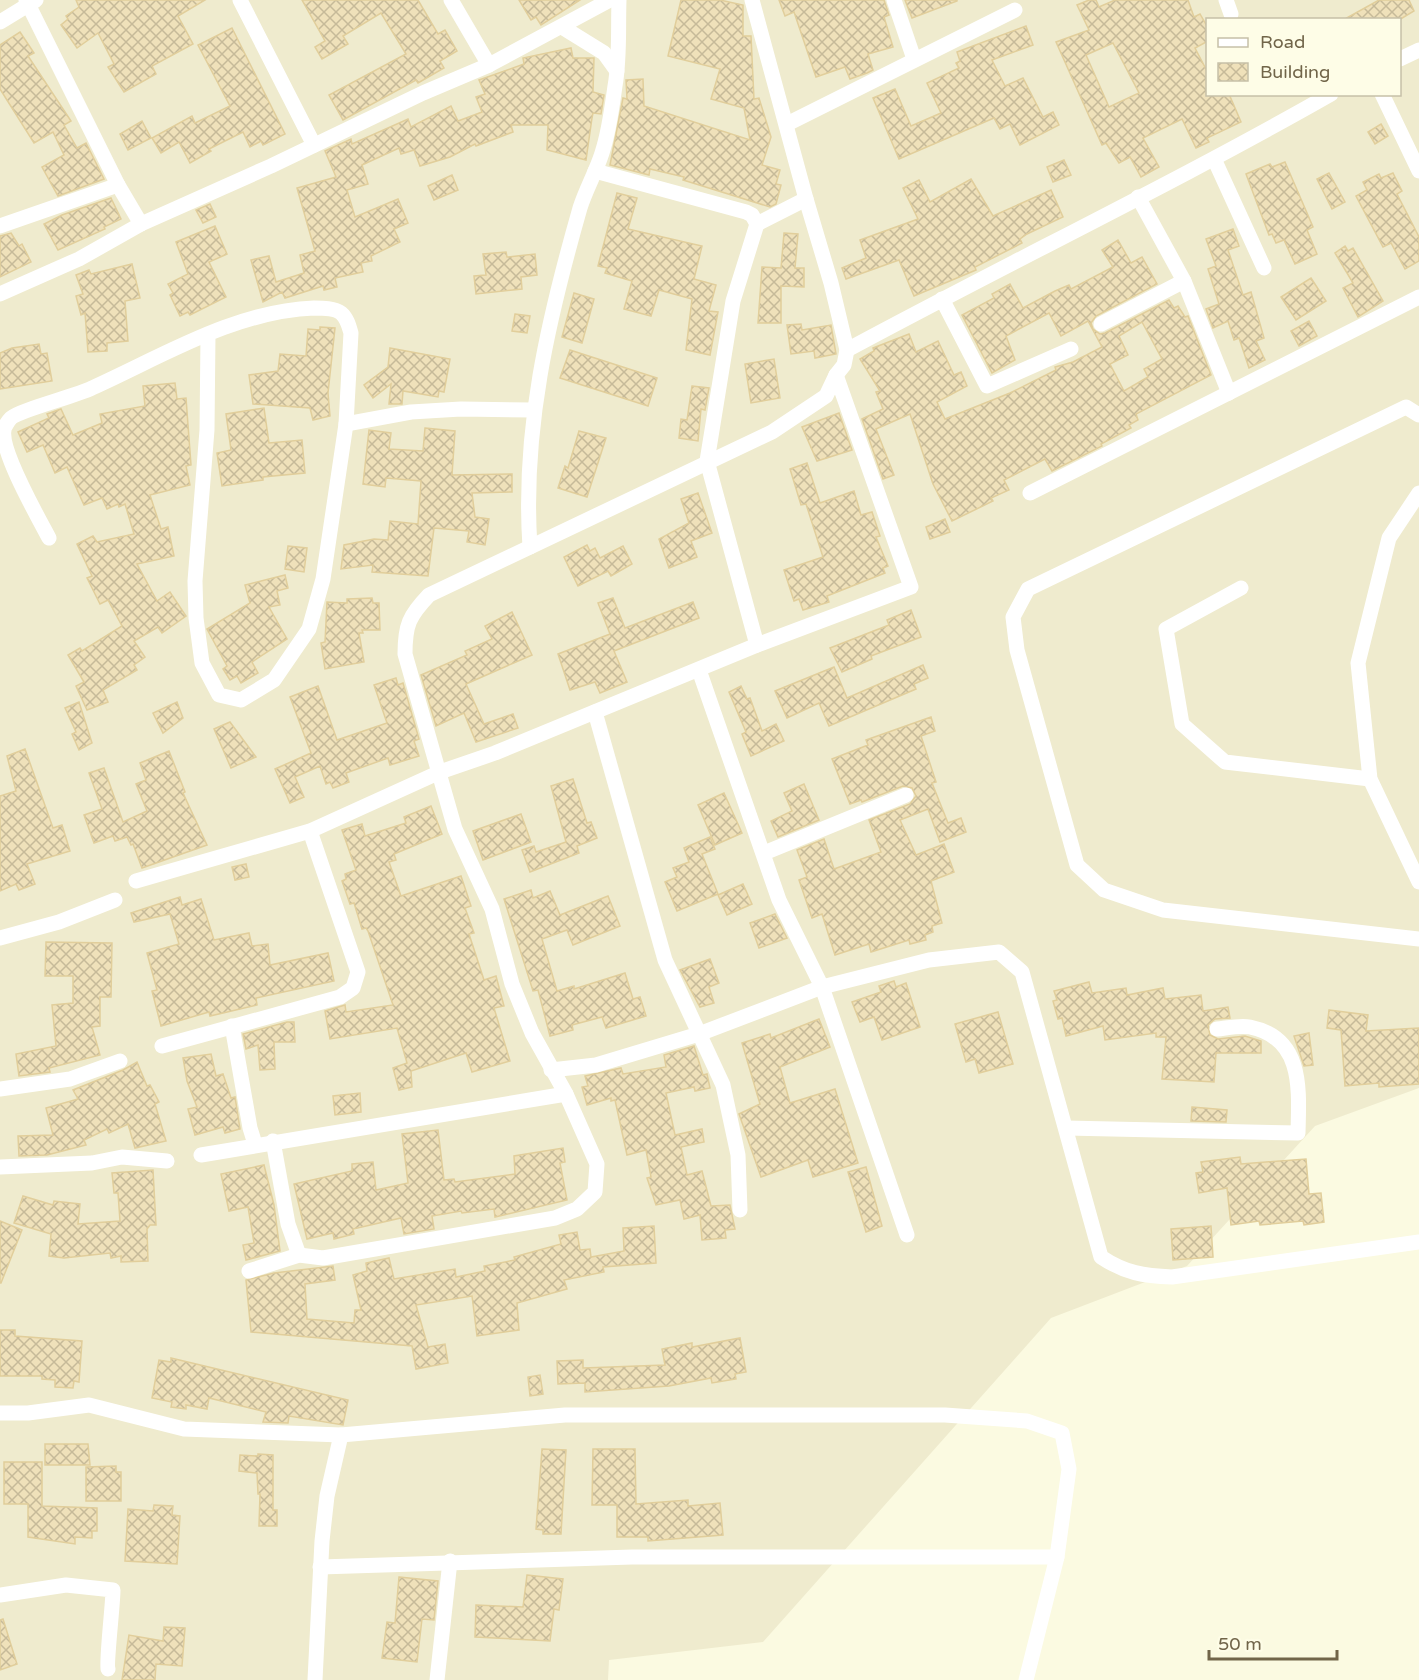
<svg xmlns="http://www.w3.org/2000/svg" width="1419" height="1680" font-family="'Varela Round',sans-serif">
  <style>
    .residential { fill: #efebce; fill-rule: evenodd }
    .building { fill: url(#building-cross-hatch); stroke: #e1ce9b; stroke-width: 1.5; fill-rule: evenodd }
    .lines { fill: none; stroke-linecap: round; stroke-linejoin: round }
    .minor { stroke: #fff; stroke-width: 15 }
  </style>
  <defs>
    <pattern id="building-cross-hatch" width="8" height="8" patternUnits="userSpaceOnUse" patternTransform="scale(1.5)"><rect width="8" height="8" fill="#efe1ba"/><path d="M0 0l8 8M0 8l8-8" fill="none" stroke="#c6ba99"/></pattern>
  </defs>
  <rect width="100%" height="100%" fill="#fbfae1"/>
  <path class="residential" d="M0,0H1419V1088L1315,1126L1187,1266L1051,1318L763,1642L609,1660L608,1680H0ZM1208,20H1400V94H1208Z"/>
  <g class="building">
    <path d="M76,0H205L178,16L193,44L152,66L156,74L124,92L108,67L114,64L98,33L77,48L61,25L68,19L66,16L79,7Z"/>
    <path d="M302,0H418L438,34L445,30L457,51L440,61L444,68L418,83L416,80L343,120L329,95L406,54L381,13L343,36L348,44L322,59L315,47L325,41Z"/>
    <path d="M519,0H580L541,25L536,17L531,20Z"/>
    <path d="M681,0H720L743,5V36H751L754,99L759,98L771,137L762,165L780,170L776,184L781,185L776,204L770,207L683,180L684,177L650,169L649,175L610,165L623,98L627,99L626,80L643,79L644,106L750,140L744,108L711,99L720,69L668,56Z"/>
    <path d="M779,0H884L889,15L884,17L893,47L868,54L873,70L867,73L850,79L845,67L816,77L794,12L785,16Z"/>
    <path d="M905,0H957V1L912,18Z"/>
    <path d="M1089,0H1096L1099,7L1115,0H1188L1194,17L1200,14L1208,28V41L1195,48L1208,73V94H1229L1241,122L1207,138L1209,142L1196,148L1182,119L1143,138L1159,167L1141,177L1130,157L1119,163L1106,143L1102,145L1056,42L1089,30L1077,5ZM1113,43L1139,93L1109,107L1086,55Z"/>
    <path d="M1379,0H1409L1414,11L1399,20H1343Z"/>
    <path d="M1026,26L1033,45L992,60L1005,86L1023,78L1043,117L1053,112L1059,125L1020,145L1010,124L1000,129L994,118L899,159L873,98L895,89L911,126L941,113L927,83L959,68L956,63L960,61L957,52Z"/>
    <path d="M232,28L285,134L263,145L261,141L250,147L243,132L209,149L211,151L190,163L179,142L161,153L152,138L192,116L195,123L230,106L198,45Z"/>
    <path d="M20,32L34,53L28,56L71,121L64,125L77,148L86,143L104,179L58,196L42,167L64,155L53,132L34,143L0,89V45Z"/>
    <path d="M571,48L573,58H594L593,92L604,95L601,114L593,113L592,118L586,160L547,150L548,125H511L513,132L476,146L475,144L450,157L420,166L414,150L401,154L399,148L362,165L368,184L347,190L355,217L398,199L408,223L394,229L400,242L371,256L372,261L361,263L363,272L335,278L337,287L324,290L323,286L285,298L282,292L263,302L251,260L269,256L276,282L304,273L300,255L315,251L297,188L336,177L325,151L351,139L352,144L408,119L411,127L451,106L458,121L482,112L476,97L485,94L479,80L524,64L523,58Z"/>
    <path d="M142,121L151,138L128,150L120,134Z"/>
    <path d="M1381,124L1388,136L1375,144L1368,132Z"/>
    <path d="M1064,160L1071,175L1053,182L1047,167Z"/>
    <path d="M1285,162L1313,227L1307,230L1317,254L1295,264L1284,240L1276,243L1272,234L1269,235L1246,174L1270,164L1272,167Z"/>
    <path d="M1329,173L1345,202L1332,209L1317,179Z"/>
    <path d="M1393,173L1402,191L1397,194L1419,237V261L1405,269L1391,243L1383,247L1356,196L1367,190L1363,182L1379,174L1381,178Z"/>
    <path d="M452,175L458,190L434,200L428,186Z"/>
    <path d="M971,179L993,216L1051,190L1063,217L1027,234L1020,239L1022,243L975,267L976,270L914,296L899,260L846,279L842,268L866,258L860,240L918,219L903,188L919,180L930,202Z"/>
    <path d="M617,193L637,198L628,229L702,246L694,279L716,285L709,311L718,312L710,355L686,350L692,299L659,290L651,316L624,309L632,281L605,273L607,268L598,266Z"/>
    <path d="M111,198L121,219L104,227L105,229L58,250L44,224L62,215Z"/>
    <path d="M210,204L216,217L203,223L196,210Z"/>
    <path d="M215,226L227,254L209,262L226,297L190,315L188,312L180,316L170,295L173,293L168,284L188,274L176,242Z"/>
    <path d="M1233,229L1239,246L1228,250L1243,295L1251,292L1264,338L1256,341L1265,360L1249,368L1239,338L1234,340L1228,321L1213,328L1206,309L1219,304L1208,269L1216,266L1206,239Z"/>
    <path d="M11,233L19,246L22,244L31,262L0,277V236Z"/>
    <path d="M784,233L798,234L795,268H804V287L781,286V323H758L762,267L781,268Z"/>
    <path d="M1118,240L1131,263L1142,257L1157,284L1096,316L1091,323L1093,329L1100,334L1105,333L1169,300L1174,308L1178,306L1185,317L1188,316L1211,375L1136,414L1138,420L1129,425L1131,428L1101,444L1102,446L1052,471L1045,459L1004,480L1009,490L991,498L993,501L952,521L933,484L910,414L876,429L894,475L883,479L862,419L883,409L876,392L880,391L860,359L874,351L873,348L909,334L916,352L938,341L954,375L961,372L967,386L937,402L945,419L1010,393L1056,370L1055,367L1073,362L1102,347L1088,321L1061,336L1049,313L1006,336L1015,360L992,373L962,315L994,298L992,294L1010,284L1023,308L1055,291L1069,285L1071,289L1113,267L1102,250ZM1142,322L1162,359L1144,369L1148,377L1124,391L1110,364L1128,355L1119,336Z"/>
    <path d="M1345,246L1348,251L1353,248L1383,301L1358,317L1343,288L1353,283L1335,253Z"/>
    <path d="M506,252L507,257L535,254L537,275L521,277L522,289L476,294L474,276L486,275L483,254Z"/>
    <path d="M132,264L140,298L125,301L128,341L107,343V351L88,352L85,313L81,315L76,296L83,294L76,275L89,270L91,274Z"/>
    <path d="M1311,278L1326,301L1296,320L1281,297Z"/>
    <path d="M574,293L594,299L582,343L562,337Z"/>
    <path d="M515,314L530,316L527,333L512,331Z"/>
    <path d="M1309,321L1317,336L1299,346L1291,331Z"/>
    <path d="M801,324L802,330L831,325L836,354L815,358L814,351L791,354L787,325Z"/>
    <path d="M320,327L335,328L328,393L330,416L313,420L310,408L253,404L249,375L278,371L280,354L306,356L308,329L320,330Z"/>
    <path d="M39,344L41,354L47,353L52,381L0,389V353L12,348Z"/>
    <path d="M390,348L450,359L444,392L439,391L438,397L403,391L402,404H389L391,384L373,398L364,385L388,367Z"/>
    <path d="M570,350L657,378L648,406L560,378Z"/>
    <path d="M774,359L780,398L751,403L745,364Z"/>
    <path d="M175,383L177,399L186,398L191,465L186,466L190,485L150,495L161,529L168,527L174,556L137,564L157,601L170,592L186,616L162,633L158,627L134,641L145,657L134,665L137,670L103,690L108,702L87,710L76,686L84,682L68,655L80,648L82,651L122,626L108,600L100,604L87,578L92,576L77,544L93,536L97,542L134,534L125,504L119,507L118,504L107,509L102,498L84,505L67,467L55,473L43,445L27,452L18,432L49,418L47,414L61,409L73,435L102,423L100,414L145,406L143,386Z"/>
    <path d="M692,386L709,388L705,410L701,409L698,441L679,438L681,419L687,420Z"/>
    <path d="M264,408L269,443L302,440L305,473L263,477V480L222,486L217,453L231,450L226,414Z"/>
    <path d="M839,413L852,450L817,461L802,427Z"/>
    <path d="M425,428L455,431L452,475L512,474V492L472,493L475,517L489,519L485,545L467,542L469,531L434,528L428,576L372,572L373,565L341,569L344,545L374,539L388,540L390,521L418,524L421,481L386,478L385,487L363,484L369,430L391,433L389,449L423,451Z"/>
    <path d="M579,431L606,438L587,497L558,488L565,466L568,468Z"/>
    <path d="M807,463L820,503L854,491L861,515L872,512L880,536L876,537L888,566L883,568L885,573L827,596L829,602L803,610L799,599L794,601L784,570L823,557L806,504L801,505L790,469Z"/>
    <path d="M698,493L712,533L691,541L697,557L669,568L659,539L689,523L681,499Z"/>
    <path d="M945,519L950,532L930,539L926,527Z"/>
    <path d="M587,545L590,551L595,548L600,558L623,546L632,564L611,576L608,571L578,586L564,557Z"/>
    <path d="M288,546L307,548L304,572L285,569Z"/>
    <path d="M285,575L288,588L277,591L280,605L269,607L287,639L252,662L258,673L241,683L237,676L230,680L223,669L227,666L207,629L250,603L245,585Z"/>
    <path d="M372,598L373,603H379L380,630H362L363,633H359L364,662L325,669L321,643L325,642L327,602L347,603V599Z"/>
    <path d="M613,598L625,628L693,602L699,618L614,651L627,682L600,693L595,682L570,690L558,654L610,634L598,603Z"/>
    <path d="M911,610L921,637L871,656L872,659L842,672L830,648L889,625L887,620Z"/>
    <path d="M512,612L532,655L466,684L484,724L513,714L518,728L476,742L464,713L436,726L421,675L467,655L465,651L492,639L485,626Z"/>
    <path d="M923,665L928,678L914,684L916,689L829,726L819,703L787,718L775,691L834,667L847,698Z"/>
    <path d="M396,678L398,685L403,683L419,739L414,741L419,756L390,765L388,758L346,773L349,782L333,788L330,782L326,784L320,766L295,777L304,797L290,803L275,769L311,753L290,697L318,686L337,740L387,723L374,685Z"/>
    <path d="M741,686L747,699L750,698L762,731L776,724L784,741L751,756L742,734L746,732L729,692Z"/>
    <path d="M79,702L92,743L79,750L72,734L76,732L65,708Z"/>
    <path d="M177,702L183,718L163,733L153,713Z"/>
    <path d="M931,717L935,731L921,736L936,782L932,783L948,823L961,818L966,832L940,842L928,809L900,820L916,855L944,844L954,872L931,881L942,923L932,926L933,932L925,935L926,940L910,944L909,940L871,952L869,944L835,955L822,914L812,918L799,880L807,877L797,850L824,839L834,869L881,852L869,820L910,804L916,796L912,788L903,786L862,802L861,800L850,804L832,759L868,745L866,740Z"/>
    <path d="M230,722L256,757L231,768L214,729Z"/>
    <path d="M25,749L53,828L62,825L70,851L27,864L35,884L19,890L16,884L0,891V796L16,791L7,756Z"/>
    <path d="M169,751L185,792L183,793L207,845L142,868L133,844L131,845L127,837L115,841L113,836L94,843L84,815L102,809L89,773L104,768L123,822L147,811L136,784L146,780L140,763Z"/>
    <path d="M573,779L587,823L591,822L597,838L577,846L579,853L530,872L522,850L534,846L536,852L566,842L551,786Z"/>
    <path d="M804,784L819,820L778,837L771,821L792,811L784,793Z"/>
    <path d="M724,793L742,833L715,845L698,805Z"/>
    <path d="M431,806L442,834L394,854L396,860L389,862L401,896L461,876L471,906L465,908L474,933L469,934L484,980L496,976L504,1006L494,1008L510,1061L472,1072L466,1053L411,1071L412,1087L399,1090L393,1068L407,1063L397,1028L330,1039L325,1011L345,1005L346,1012L393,1005L368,931L366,928L362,929L354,903L350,904L342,881L346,879L345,874L356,870L342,830L362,824L365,836L406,823L404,817Z"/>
    <path d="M521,814L531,842L483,860L473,831Z"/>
    <path d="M710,837L715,849L702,854L718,894L677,911L665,882L677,877L673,868L689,862L684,848Z"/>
    <path d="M246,864L249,877L235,880L232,867Z"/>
    <path d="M743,884L752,904L727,915L718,895Z"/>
    <path d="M531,890L533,898L550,891L560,915L608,896L620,926L573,945L567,930L542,939L557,991L574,986V989L625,973L633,999L640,997L646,1016L606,1028L602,1017L572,1025L573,1030L550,1036L538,990L533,991L504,899Z"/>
    <path d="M180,897L182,905L201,899L214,940L249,933L252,946L268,944L270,965L328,953L334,981L256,998L257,1005L210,1016L209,1012L161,1026L152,991L157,990L147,953L179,944L170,914L134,922L131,913Z"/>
    <path d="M775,914L787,938L759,948L750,923Z"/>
    <path d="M46,942L112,943L111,997H100V1026L92,1027L100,1055L49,1068L50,1072L19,1076L16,1054L56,1046L52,1005L73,1003V976H45Z"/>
    <path d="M710,959L719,983L709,987L714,1003L700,1007L680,970Z"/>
    <path d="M894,981L896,987L906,983L920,1027L882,1040L874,1017L860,1022L852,1002L881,992L879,986Z"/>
    <path d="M1089,982L1092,993L1126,988L1127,995L1163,988L1165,999L1201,995L1203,1011L1228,1007L1230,1018L1215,1019L1208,1025L1210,1035L1218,1039L1245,1036L1261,1041V1053H1216L1214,1082L1162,1079L1166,1037H1156V1033L1105,1040L1103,1026L1066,1036L1062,1018L1058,1019L1053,1001L1057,1000L1054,991Z"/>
    <path d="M1329,1010L1368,1015L1366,1031L1419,1028V1084L1379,1087V1083L1345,1086L1341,1030L1327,1028Z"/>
    <path d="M998,1012L1013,1064L979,1073L975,1059L966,1062L955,1024Z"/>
    <path d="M819,1019L830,1047L780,1067L790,1103L835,1089L858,1163L813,1177L808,1160L761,1177L739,1114L760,1104L742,1043L770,1034L771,1038Z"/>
    <path d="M287,1022H294L295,1042H274L275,1069L260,1070L258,1045L246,1049L243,1034Z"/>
    <path d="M1309,1033L1313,1065L1304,1066L1294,1036Z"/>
    <path d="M694,1046L703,1075L707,1074L710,1088L695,1091L694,1087L666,1093L675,1135L702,1129L704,1142L681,1147L687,1175L702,1171L711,1206L730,1205L735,1229L725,1230L726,1238L702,1240L700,1215L684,1219L680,1200L656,1205L647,1178L651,1177L646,1150L627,1155L615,1100L611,1101V1098L587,1105L582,1087L588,1086L585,1076L621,1068L623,1074L666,1067L664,1055Z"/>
    <path d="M211,1054L216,1076L223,1074L231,1098L235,1097L240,1129L225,1133L223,1127L195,1135L188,1109L197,1107L187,1081L183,1058Z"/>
    <path d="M137,1062L147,1086L150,1085L159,1102L155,1104L166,1141L135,1148L128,1124L109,1133L107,1129L84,1140L86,1145L47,1155L19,1156L18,1136L53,1135L46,1108L78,1099L73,1090L123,1070Z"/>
    <path d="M360,1093L361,1112L335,1115L333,1096Z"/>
    <path d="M1192,1107L1227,1110L1226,1122L1191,1121Z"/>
    <path d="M438,1130L444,1180L454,1179L455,1182L515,1174L514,1156L563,1148L565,1162L560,1163L567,1200L495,1217L494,1209L462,1213L461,1211L432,1216L434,1229L404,1234L401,1218L353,1229L354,1234L334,1239L333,1233L307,1239L294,1184L352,1171V1164L373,1162L376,1190L408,1183L402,1134Z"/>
    <path d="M1240,1157L1241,1164L1306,1159L1309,1194L1321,1193L1324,1222L1304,1225L1303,1221L1260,1225L1259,1221L1231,1225L1227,1188L1199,1193L1196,1173L1203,1172L1201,1162Z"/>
    <path d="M264,1165L274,1205L280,1251L246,1260L243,1245L254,1243L248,1207L229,1211L221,1174Z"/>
    <path d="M866,1167L882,1226L866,1232L848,1172Z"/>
    <path d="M153,1170L156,1225H150L147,1229L148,1261L121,1262V1256L111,1258L110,1253L64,1258L49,1256L51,1234L14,1223L23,1196L53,1205L54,1201L80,1204L78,1224L120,1221L118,1193H114L112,1173Z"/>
    <path d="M0,1221L22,1230L1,1283H0Z"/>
    <path d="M654,1226L656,1263L603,1267L604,1272L564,1280L567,1289L517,1303L519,1330L477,1336L472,1296L416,1305L428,1347L445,1344L448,1363L416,1369L412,1346L251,1332L246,1280L274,1273L333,1266L335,1280L305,1284L307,1319L354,1323L355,1310H361L353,1275L367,1271L366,1263L389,1258L394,1279L455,1269L456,1277L485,1271L484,1266L515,1260L514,1257L561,1244L559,1235L577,1232L580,1250L590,1249L591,1257L624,1251L623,1228Z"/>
    <path d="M1211,1226L1213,1257L1173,1260L1171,1229Z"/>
    <path d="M0,1330H15V1336L82,1341L79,1382L74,1381L73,1388L55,1387V1380L42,1379V1376H0Z"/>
    <path d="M740,1338L746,1372L735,1374L736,1379L712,1383L711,1378L669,1386L585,1392V1383L558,1384L557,1361L583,1360V1368L665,1365L662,1349L692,1343V1347Z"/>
    <path d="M171,1358L348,1400L343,1425L289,1416L288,1423L263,1422L266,1412L209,1398L207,1409L186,1405V1409L171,1407L172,1402L152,1398L159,1360L171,1362Z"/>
    <path d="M540,1375L543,1394L530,1396L528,1377Z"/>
    <path d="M45,1444H88L90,1465H45Z"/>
    <path d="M542,1449L566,1450L561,1534H543V1530L536,1529Z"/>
    <path d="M593,1449H635L636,1504L688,1500V1506L720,1503L723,1535L648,1541V1537H617V1505H592Z"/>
    <path d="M258,1454L273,1455V1510H277V1526H259L260,1494H258L257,1473L239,1471L240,1455L258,1456Z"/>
    <path d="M4,1462H42V1506L97,1508V1531H92V1538L75,1537V1544L28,1537V1504H4Z"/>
    <path d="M116,1466V1472H121V1501H86V1467Z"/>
    <path d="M154,1505L173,1506L172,1515L180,1516L177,1564L125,1561L128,1509L153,1511Z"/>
    <path d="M527,1575L563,1579L559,1610L554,1609L550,1641L475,1637L476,1605L523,1607Z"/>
    <path d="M399,1577L438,1581L434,1620L422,1619L417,1662L382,1658L387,1622L395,1623Z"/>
    <path d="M3,1619L17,1664L0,1670V1620Z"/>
    <path d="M164,1627L185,1628L182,1666L156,1664L155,1680H122L129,1635L163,1641Z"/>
  </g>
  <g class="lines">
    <g class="minor">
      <path d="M26,0L118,185L141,224"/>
      <path d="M240,0L314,145"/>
      <path d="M451,0L489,65"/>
      <path d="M894,0L914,59"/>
      <path d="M1226,0L1231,14"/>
      <path d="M0,22L36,0"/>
      <path d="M562,27L604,53L617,71"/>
      <path d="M1400,59L1419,50"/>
      <path d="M1382,94L1419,171"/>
      <path d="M787,124L1015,10"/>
      <path d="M1215,161L1264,268"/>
      <path d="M595,171L746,212L752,215L757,224L733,301L707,461L757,645"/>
      <path d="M1138,197L1184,281L1229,393"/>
      <path d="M757,224L806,199"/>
      <path d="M0,226L118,185"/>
      <path d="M0,294L79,259L141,224L271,166L423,93L489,65L610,0"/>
      <path d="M942,299L987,386L1071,349"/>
      <path d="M1101,324L1184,281"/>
      <path d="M847,350C1008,263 1173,184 1331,94"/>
      <path d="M1419,415L1406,407L1028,589L1013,617L1017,650L1077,865L1104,890L1163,910L1419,939"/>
      <path d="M346,424L411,412L461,409L533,410"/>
      <path d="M1030,493L1419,297"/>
      <path d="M1419,493L1389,538L1358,663L1370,779L1419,882"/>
      <path d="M49,538C38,517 0,451 4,430C4,427 9,420 11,418C20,410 76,396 92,388C163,356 235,311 314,308C322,308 335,308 341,313C347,318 349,326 351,333L346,424L323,579L309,629L274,680L241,700L219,695L202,663L196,618L195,581L207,430L208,335"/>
      <path d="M530,547C522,430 548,320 580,208C586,189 596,172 602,153C609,132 612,108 615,86C620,58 618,28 619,0"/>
      <path d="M1241,588L1166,629L1182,724L1225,762L1370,779"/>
      <path d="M699,670L779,900L822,987L907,1235"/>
      <path d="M595,712L665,960L723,1085L738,1155L740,1210"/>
      <path d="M764,853L906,795"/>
      <path d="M136,881L310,831L440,772L495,753L757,645L911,587L836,375"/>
      <path d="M0,938L59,922L115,900"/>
      <path d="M232,1026L250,1128L255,1144"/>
      <path d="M162,1046L340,997L353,988L358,972L310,831"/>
      <path d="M551,1070L596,1065L699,1034L822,987L929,960L999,952L1022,972L1101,1257C1125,1273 1144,1276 1172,1277L1419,1242"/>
      <path d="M0,1089L70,1079L120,1061"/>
      <path d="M1066,1128L1298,1133C1299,1090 1304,1038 1250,1027C1240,1025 1227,1028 1217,1029"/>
      <path d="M273,1141L288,1224L299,1255"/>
      <path d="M201,1155L566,1094"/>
      <path d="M0,1167L92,1163L122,1157L167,1161"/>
      <path d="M249,1271L299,1255L323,1258L555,1218L577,1209L595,1192L597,1164L566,1094L532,1033L512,984L492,909L455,829L405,654C405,625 409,616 429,595L772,432L826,396L836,375L844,365L847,350L831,283L806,199L752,0"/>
      <path d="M0,1413H28L89,1405L184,1429L341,1435L565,1415H945L1027,1421L1062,1433L1069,1469L1057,1557L1026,1680"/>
      <path d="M320,1567L632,1557H1057"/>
      <path d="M0,1595L66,1585L113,1590C113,1604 106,1663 108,1669"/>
      <path d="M315,1680L322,1541L327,1496L341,1435"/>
      <path d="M437,1680L450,1561"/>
    </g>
  </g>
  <rect x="1206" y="18" width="195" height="78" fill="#fefde7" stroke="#c6c0a8" stroke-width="1.5"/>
  <rect x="1218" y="38" width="30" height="9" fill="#ffffff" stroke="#c6c0a8" stroke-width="1.5"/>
  <text x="1260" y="48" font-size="18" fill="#716549">Road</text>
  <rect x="1218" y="63" width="30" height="18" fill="url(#building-cross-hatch)" stroke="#c6c0a8" stroke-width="1.5"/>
  <text x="1260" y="78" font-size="18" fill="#716549">Building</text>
  <path d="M1209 1650v9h128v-9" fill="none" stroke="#716549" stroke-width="3"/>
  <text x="1218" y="1650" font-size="18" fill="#716549" stroke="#fefde7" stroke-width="4.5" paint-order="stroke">50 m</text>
</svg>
